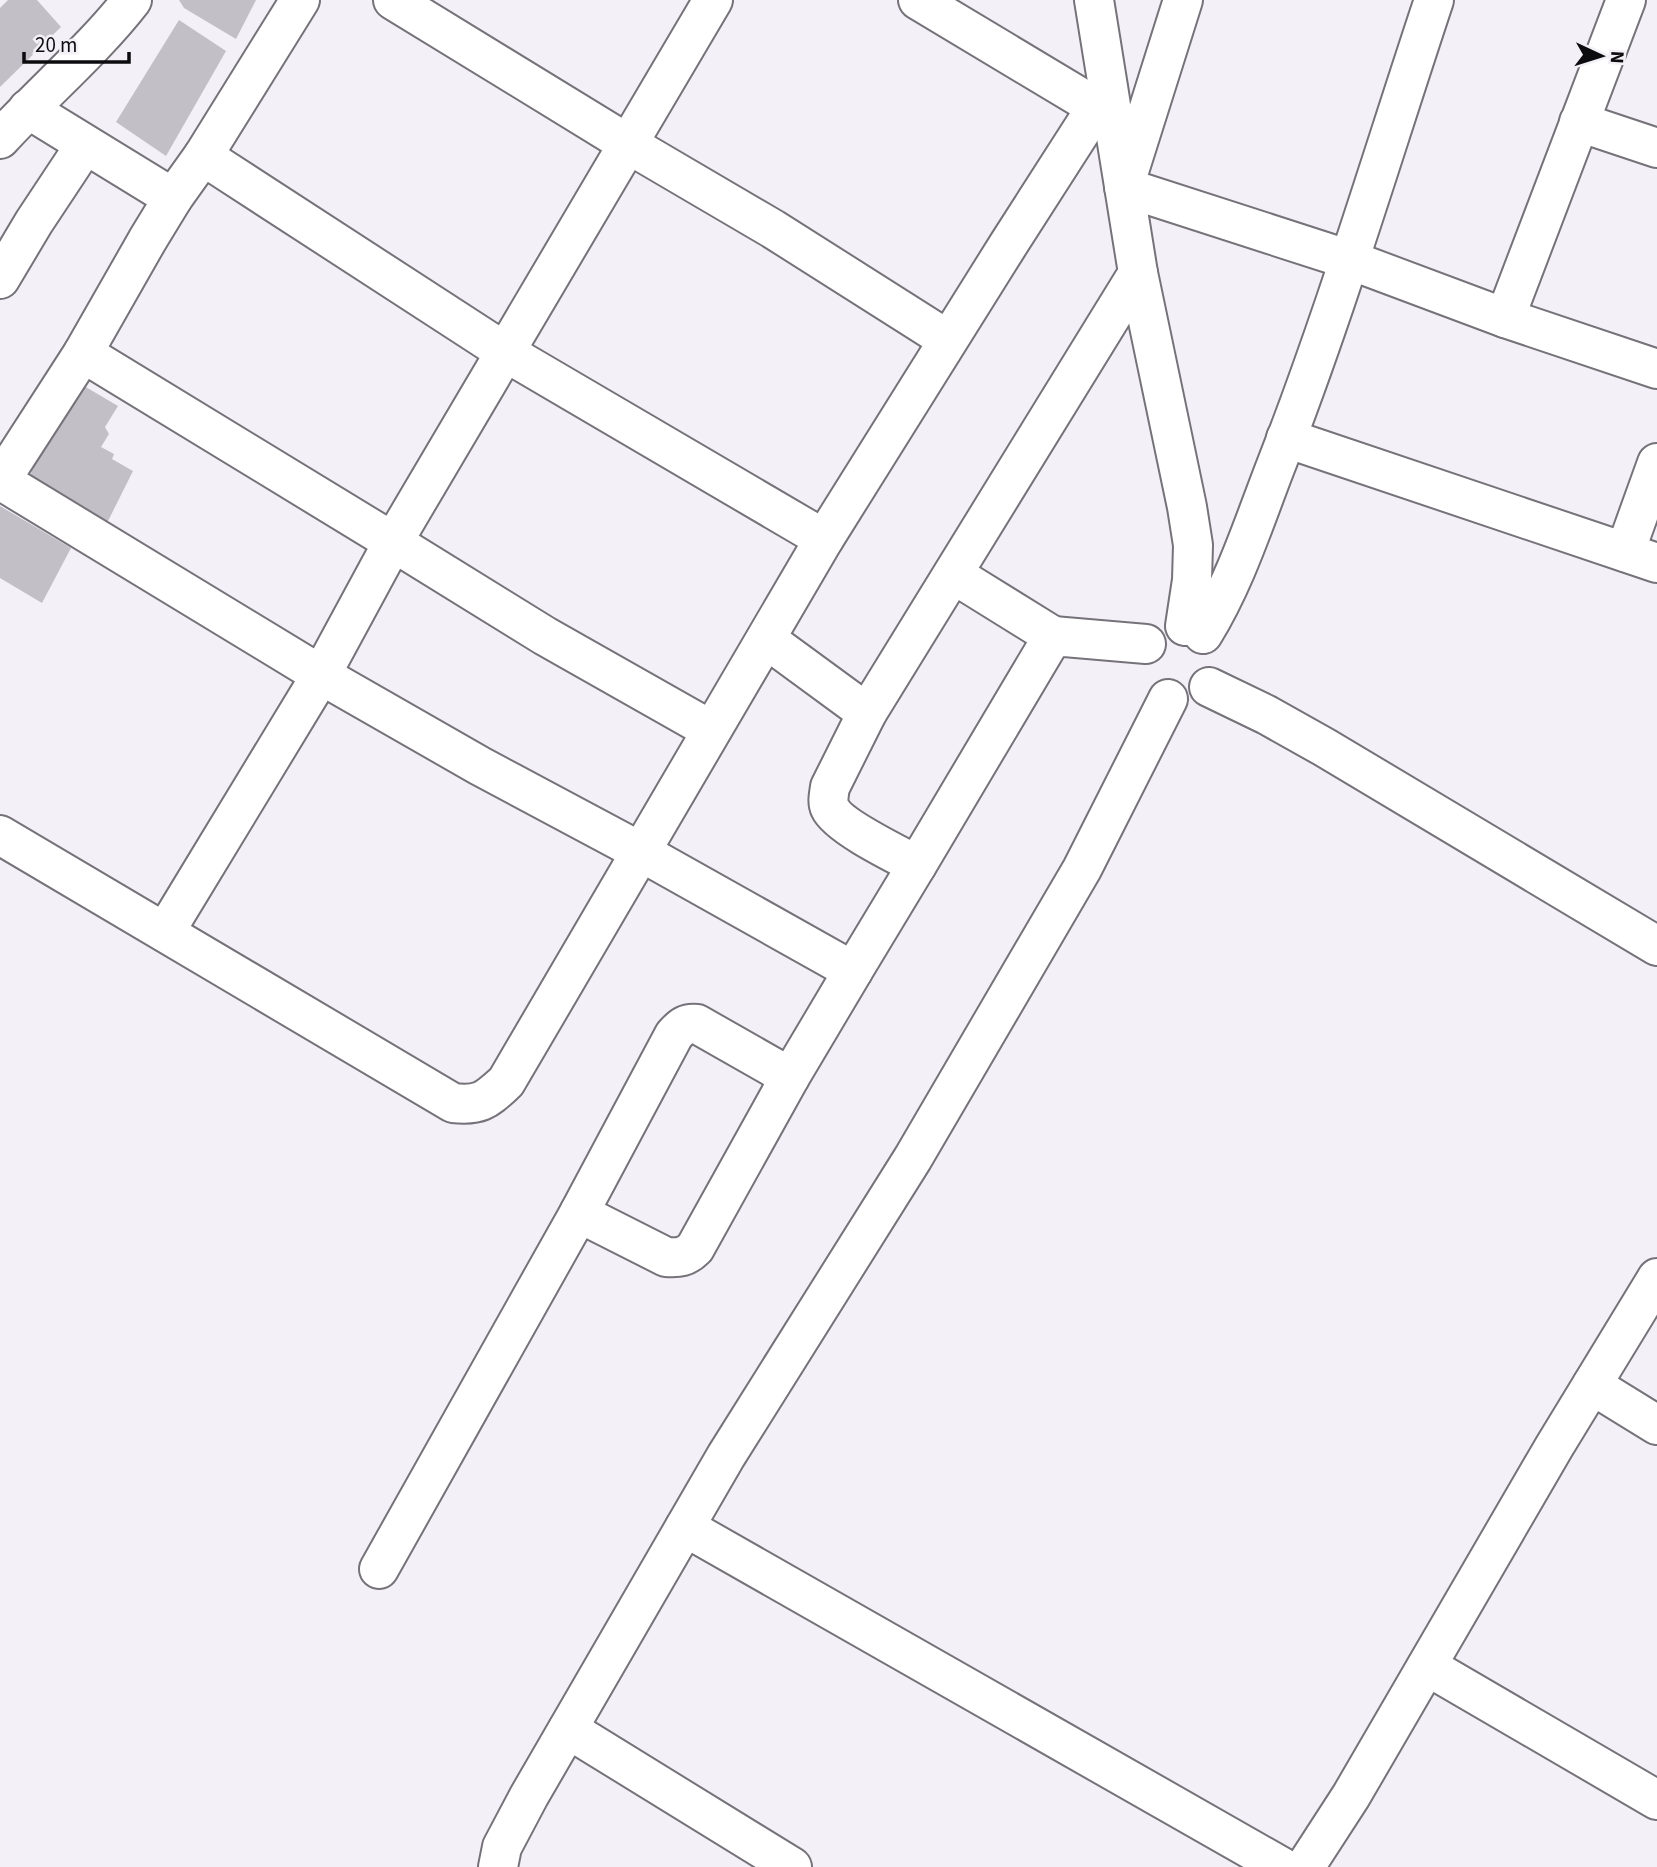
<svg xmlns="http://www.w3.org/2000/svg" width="1657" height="1867" font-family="'Source Sans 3',sans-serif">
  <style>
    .building { fill: #c2bfc7 }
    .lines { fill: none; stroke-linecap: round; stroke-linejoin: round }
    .minor-casing { stroke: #757279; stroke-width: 42 }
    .minor { stroke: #fff; stroke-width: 38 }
  </style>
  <rect width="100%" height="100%" fill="#f3f0f8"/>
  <g class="building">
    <path d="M8,0H37L61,27L0,87V8Z"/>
    <path d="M179,0H256L236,39L184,8Z"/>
    <path d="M179,20L226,51L166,156L116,122Z"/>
    <path d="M79,383L118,406L105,427L109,434L101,447L114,454L112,459L133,471L107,523L29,481L32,470L25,465Z"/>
    <path d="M0,506L71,548L42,603L0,578Z"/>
  </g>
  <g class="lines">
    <g class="minor-casing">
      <g id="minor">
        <path d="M393,0L628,144L713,0"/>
        <path d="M918,0L1098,108"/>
        <path d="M1094,0L1138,273L1187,507L1193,545L1192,580L1185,626"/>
        <path d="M1183,0L1124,187L1350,260L1505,318L1657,369"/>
        <path d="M28,109L173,198"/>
        <path d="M1579,122L1657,148"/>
        <path d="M0,139C43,92 93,50 132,0"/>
        <path d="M203,156L300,0"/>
        <path d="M1138,273L867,713L830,787C829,794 827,802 830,808C838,826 898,855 917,865L1053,636L1146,644"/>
        <path d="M0,279L34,222L85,145"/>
        <path d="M1505,318L1626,0"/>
        <path d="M83,353L393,542L545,636L711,730"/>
        <path d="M1286,438L1657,563"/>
        <path d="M0,480L321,675L480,766L641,852L853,971L917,865"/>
        <path d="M1,480L83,353L148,239L173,198L203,156L505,352L824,539"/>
        <path d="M1625,552L1657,463"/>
        <path d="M953,574L1053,636"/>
        <path d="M1203,634C1235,582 1253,525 1275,468C1335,315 1382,156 1434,0"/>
        <path d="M766,639L867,713"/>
        <path d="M1209,687L1267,715L1324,747L1657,946"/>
        <path d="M0,835L453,1103C481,1106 486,1100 506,1082L824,539L1008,245L1108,89"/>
        <path d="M165,932L321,675L393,542L628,144L773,229L948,340"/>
        <path d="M579,1213L674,1035C682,1026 686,1023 697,1024L790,1077"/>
        <path d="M1592,1385L1657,1425"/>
        <path d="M685,1527L1282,1867"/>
        <path d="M379,1569L579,1213L666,1257C679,1258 686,1257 695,1248L790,1077L853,971"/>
        <path d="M1427,1666L1657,1800"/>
        <path d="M568,1729L792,1867"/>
        <path d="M498,1867L502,1847L529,1796L726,1456L913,1158L1082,869L1168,699"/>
        <path d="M1305,1867L1351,1796L1554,1447L1657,1278"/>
      </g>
    </g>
    <use href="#minor" class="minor"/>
  </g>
  <g transform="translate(1601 56) rotate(94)" stroke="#f3f0f8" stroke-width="5" paint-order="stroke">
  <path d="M0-5L12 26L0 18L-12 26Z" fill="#0c0b0e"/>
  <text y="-10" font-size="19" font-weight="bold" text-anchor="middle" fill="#0c0b0e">N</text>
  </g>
  <path d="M24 52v10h105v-10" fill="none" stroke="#0c0b0e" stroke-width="3.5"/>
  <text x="35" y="52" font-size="21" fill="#0c0b0e" stroke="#f3f0f8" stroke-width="5" paint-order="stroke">20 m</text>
</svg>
